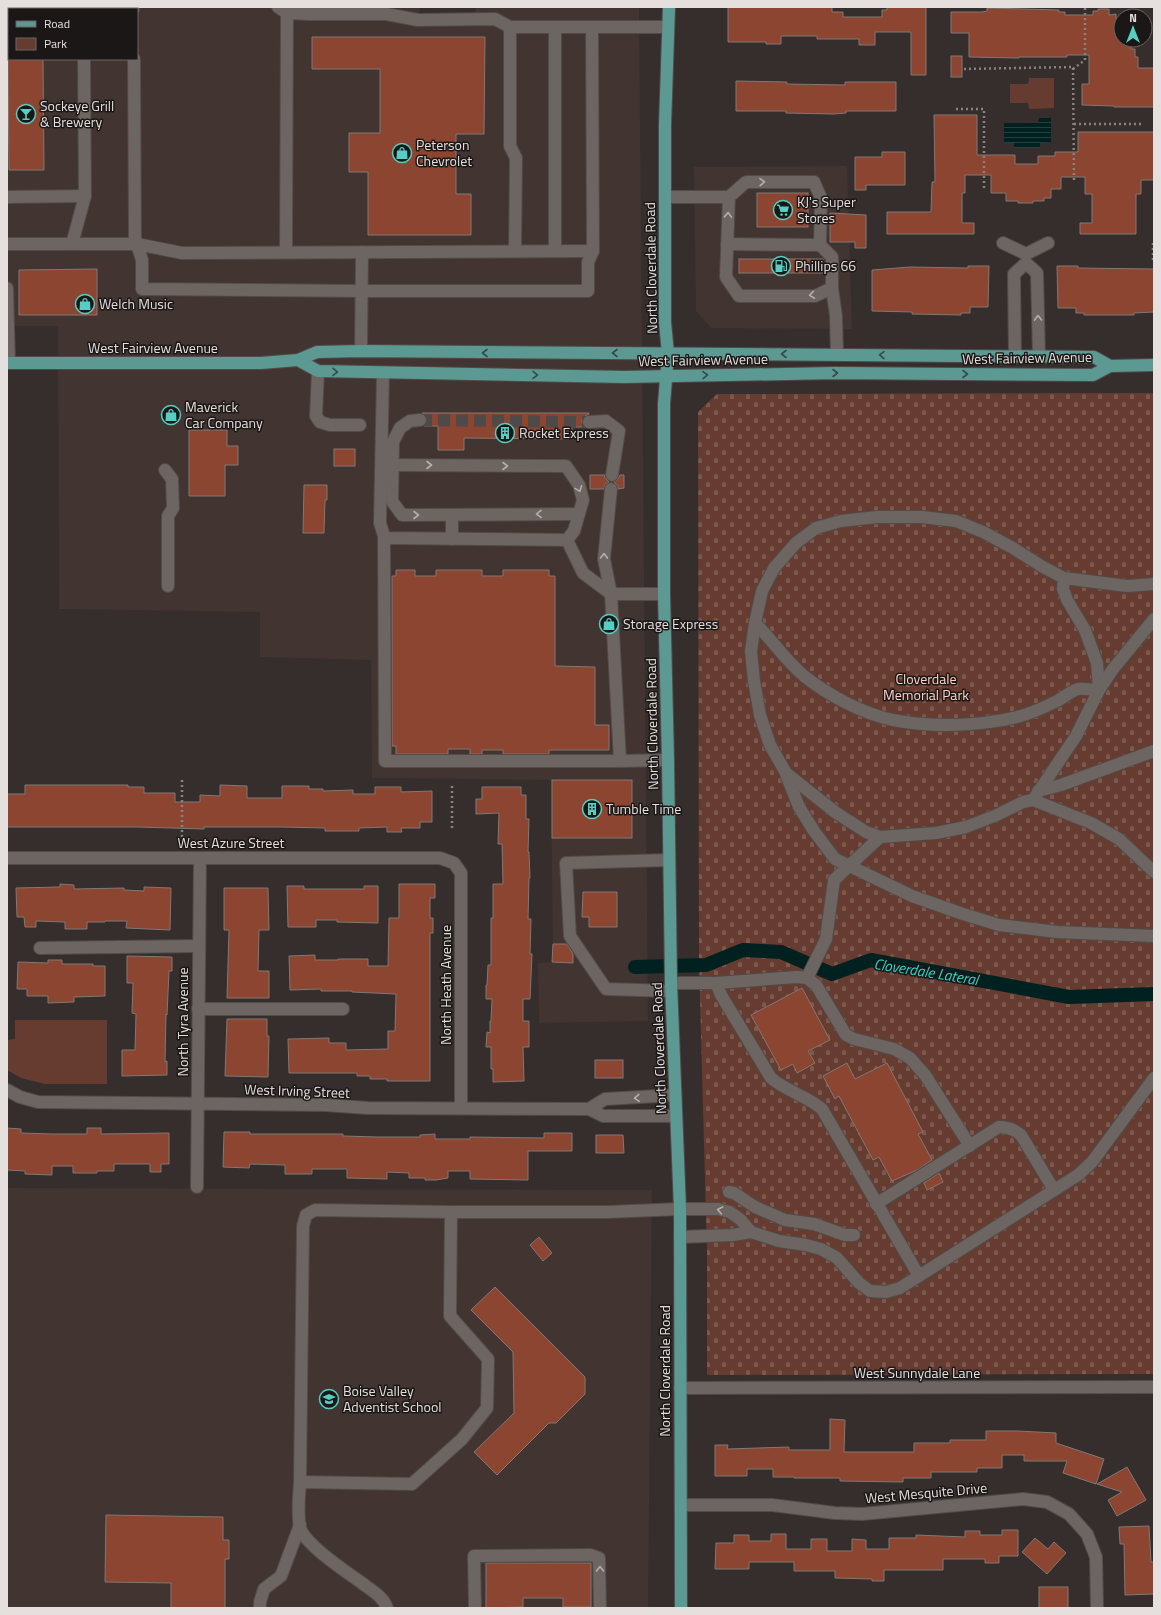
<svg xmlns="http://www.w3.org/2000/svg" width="1161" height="1615" font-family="'Titillium Web',sans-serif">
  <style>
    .built { fill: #423430; fill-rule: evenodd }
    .cemetery { fill: url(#cemetery-stones) }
    .park { fill: #663c30 }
    .water { fill: url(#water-rules) }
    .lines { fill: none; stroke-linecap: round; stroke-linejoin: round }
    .canal { stroke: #00211f; stroke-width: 14 }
    .building { fill: #8c4530; stroke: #817875 }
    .minor-tunnel { stroke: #4f4947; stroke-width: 12; stroke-dasharray: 12 6; stroke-linecap: butt }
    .minor-casing { stroke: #514b49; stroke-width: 14 }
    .major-casing { stroke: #514b49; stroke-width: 14 }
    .path { stroke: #888280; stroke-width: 2.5; stroke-dasharray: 2 3; stroke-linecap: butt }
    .minor { stroke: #6d6562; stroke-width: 12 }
    .major { stroke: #5b9992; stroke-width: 12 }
    .oneway { stroke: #b5afac }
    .oneway2 { stroke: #344b48 }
    .labels { text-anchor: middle; stroke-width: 3; stroke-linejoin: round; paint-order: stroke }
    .poi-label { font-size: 14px; fill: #e5e0de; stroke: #1a1716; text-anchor: start }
    .street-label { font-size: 14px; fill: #e5e0de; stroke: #1a1716 }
    .park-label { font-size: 14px; fill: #fed2c5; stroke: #1a1716 }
    .water-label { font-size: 15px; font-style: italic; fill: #2cd9cd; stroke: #1a1716 }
  </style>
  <defs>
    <pattern id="cemetery-stones" width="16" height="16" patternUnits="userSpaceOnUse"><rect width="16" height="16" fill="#663c30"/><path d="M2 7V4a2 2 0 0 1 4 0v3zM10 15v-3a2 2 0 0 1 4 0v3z" fill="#7c584e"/></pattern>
    <pattern id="water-rules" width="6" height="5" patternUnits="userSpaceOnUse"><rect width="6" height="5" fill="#00211f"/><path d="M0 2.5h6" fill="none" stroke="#25413f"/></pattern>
  </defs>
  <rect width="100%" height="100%" fill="#352e2c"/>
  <g class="built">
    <path d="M7,7H419L420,13L475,12L476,7H639L648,1021L539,1023L538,963L553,962L551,780L372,778L371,660L260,657V612L59,609L58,326H7ZM9,9H137V59H9Z"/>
    <path d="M847,166L852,329L711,328L696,311L694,167Z"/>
    <path d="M7,1188L652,1190L648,1608H7Z"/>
  </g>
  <path class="cemetery" d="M1154,393V1374L707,1375V1253L699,962L698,412L717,394Z"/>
  <g class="park">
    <path d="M1029,78H1054V108L1029,109L1028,103H1010V84H1028Z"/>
    <path d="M15,1020H107V1084H45L21,1078L7,1070V1040L15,1039Z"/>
  </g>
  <path class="water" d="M1039,118H1051V142L1040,143V148H1014V143H1004V123H1038Z"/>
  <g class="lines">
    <path class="canal" d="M635,967L706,965L743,950L781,952L832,974L871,960L1069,997L1154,994"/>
  </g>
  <g class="building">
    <path d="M728,7H832V12H843V17H882V10H887V7H926V75H911V32H875V45H859V39H817V36H781V44H766V42H728Z"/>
    <path d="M987,8L1059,10V12H1065V15H1093V11H1098V9H1109V15L1116,14V18H1121V40H1131V49H1135V57H1138V68H1154V107H1114V106L1082,105V84H1089V55H1067V57H1019V58L969,57V33H951V12H982L987,11Z"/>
    <path d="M312,37H485L484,134H456V194H471V235H368V172H349V133H380V69H312Z"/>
    <rect x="951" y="56" width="11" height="21"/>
    <path d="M8,59H43L44,170H9Z"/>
    <path d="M736,81L787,82V84L845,85V82H896V111H846V113L834,114L786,113V111H736Z"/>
    <path d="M934,115H977V155H1015V164H1038V156H1055V152H1078V132H1154V180H1141V194H1136V234H1080V223H1092V194H1085V177H1061V189H1051V198H1044V201H1033V203H1018V201H1006V193H991V175H965V193H962V223H974V234H887V212H931L932,182H935Z"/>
    <path d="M882,152H905V185H866V190H855V157H882Z"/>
    <rect x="757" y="193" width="51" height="34"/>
    <path d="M830,213L866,215V248H855V242H830Z"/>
    <rect x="739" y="259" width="84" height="14"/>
    <path d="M968,266H989L988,307H970V313H961V315L912,314V312L872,311V270L910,267L968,268Z"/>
    <path d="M1057,266H1078V268L1154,269V312L1134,313V315H1084V313H1076V308H1058Z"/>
    <path d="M97,269V315H19V270Z"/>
    <path d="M422,413H589V414L585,416L582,419V423L584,427H572L571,439L464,438V450H438V426H424L427,423V419L426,415Z"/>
    <path d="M189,430H227V446H238V465H225V496H189Z"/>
    <rect x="334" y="449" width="21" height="17"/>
    <path d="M590,475H605V478L609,482L605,484L604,489H590Z"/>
    <path d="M620,475H624V488L618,489V486L614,482L618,479Z"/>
    <path d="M304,485H327V500H325L324,533H303Z"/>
    <path d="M396,570H415V576H436V570H482V576H503V570H549V576H555V666L595,667V725H609V750H549V754H503V750H482V754H470V749H448V754H396V746H392V576H396Z"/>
    <rect x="552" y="780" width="80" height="58"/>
    <path d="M25,785H128V787H144V793H175V802H200V795L220,796V785L247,786V798H282V786H309V789H323V791L353,790V794H375V787H401V792L432,791V822H420V828H401L402,832H387V827L359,828V831H325V828L282,827H204V829L138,827H7V794H25Z"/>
    <path d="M482,787H521V795H526V819H529L528,852H529L530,878H529L528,919H531L530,954H532L530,999H523V1021H529V1047H523L524,1081L493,1082V1069H491V1047H486L487,1032L490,1033V1021H491L492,999H486V985H487L488,965H491V918H493V884H503L502,844H498L499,813L476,814V799H482Z"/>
    <path d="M60,884L74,885V889L124,888V890L144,891V887L171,888L170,930L126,928L127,921H105V922H87V929H65V922L36,921V927H25L24,917H17L16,888L60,887Z"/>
    <path d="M399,884H435V898H430V918H433V933H430V1081H387V1079H370V1076H357V1073H289L288,1039L329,1038V1043H346V1050L388,1049V1031H395L396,994L352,992V991H321V989L290,990L289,956L315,955V960H338V959H368V966H388L389,918H399Z"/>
    <path d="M287,886H304V889H364V886H378V923L337,922V920H316V927H288Z"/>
    <path d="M224,888H268L269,930H259L258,971H269V998H227L229,930H224Z"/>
    <path d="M583,892H617V927H589V917H582Z"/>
    <path d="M553,944H567L573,954V963L552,962Z"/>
    <path d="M127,956L172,957V971H169L167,1015L166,1014L165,1062L167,1061V1075L122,1076V1050H135L136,1014L132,1013L133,983H127Z"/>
    <path d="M48,960H62V964H93V966H105V996L74,997V1002L48,1003V996H27V989H17L18,962L48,963Z"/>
    <path d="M802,988L830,1040L808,1051L815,1063L797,1073L793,1064L781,1070L751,1015Z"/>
    <path d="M227,1019H267V1036H269L268,1077L225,1076Z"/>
    <rect x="595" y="1060" width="28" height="18"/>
    <path d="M847,1063L855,1079L887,1063L923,1132L918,1134L932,1160L917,1170L892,1181L879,1157L873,1160L839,1096L835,1099L823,1076Z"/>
    <path d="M7,1128L21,1129V1133L52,1134H87V1128H101V1134L169,1133V1164H161V1172H150V1164H114V1171H97V1173H73V1166H52V1175L25,1174V1171L7,1170Z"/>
    <path d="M224,1132H250V1134H343V1136L378,1137H420V1135L435,1134V1139H470V1137L544,1138V1133H572V1151H528V1180L470,1179V1171H448V1178L436,1180H425V1178H409V1173L387,1172V1179L347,1178V1169H312V1174H285V1165L250,1164L249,1168L223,1167Z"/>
    <path d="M596,1135H623L624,1153H596Z"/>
    <path d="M939,1173L943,1182L927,1190L924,1183Z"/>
    <path d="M539,1237L552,1253L543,1261L530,1245Z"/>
    <path d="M495,1287L585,1377V1394L556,1423H549L497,1475L474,1452L514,1413L513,1352L471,1310Z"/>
    <path d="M830,1419L845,1420L844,1452H914V1443H950V1440H986V1431H1018L1056,1433V1443L1104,1459L1096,1484L1063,1473L1067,1461H1024V1455H1002V1468H977V1472H931V1478H903V1482L840,1481V1478H794V1477H773V1469H747V1476H715V1445H728L727,1449L789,1447V1450H830Z"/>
    <path d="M1127,1467L1146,1500L1117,1516L1108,1500L1122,1492L1097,1484Z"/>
    <path d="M106,1515L223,1517V1540H229V1559H225V1608H171V1583L105,1582Z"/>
    <path d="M1149,1526L1151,1562H1154V1594L1125,1595L1124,1544H1120L1119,1527Z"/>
    <path d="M1002,1530H1018V1556H999V1563H985V1559H943V1570H884V1581H872V1579L835,1578V1571H794V1562H749V1569H715L716,1543H734V1535H749V1541H771V1534H786V1549H811V1539H827V1551H852V1539L866,1540V1549H889V1538H916V1535L965,1537V1531H980V1535H1002Z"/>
    <path d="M1035,1538L1048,1549L1054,1542L1066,1553L1047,1574L1022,1552Z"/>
    <path d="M486,1563H591V1607H563V1598H523V1607L486,1608Z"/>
    <rect x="1039" y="1587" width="29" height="21"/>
  </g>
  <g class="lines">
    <path class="minor-tunnel" d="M420,420L589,422"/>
    <g class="minor-casing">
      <g id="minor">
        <path d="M133,7V9"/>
        <path d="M278,7L287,13L309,14H386L418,20L495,19L510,27H668"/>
        <path d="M7,21L9,20"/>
        <path d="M510,27V146L516,158L515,251"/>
        <path d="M134,59L135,238L142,260V289L362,291H588V262L593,251L592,27"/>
        <path d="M7,197L85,196"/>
        <path d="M665,197H729L746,182H814L821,198L820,245L832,257V288L815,296H739L726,277L729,197"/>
        <path d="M1003,243L1026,254"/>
        <path d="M7,244H137L182,253L593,251"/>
        <path d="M72,244L85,196L84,59"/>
        <path d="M727,244L820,245"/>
        <path d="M555,251V27"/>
        <path d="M286,252L287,13"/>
        <path d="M1026,254L1048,243"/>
        <path d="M7,288L9,363"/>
        <path d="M832,288L836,316L837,354"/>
        <path d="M361,351L362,252"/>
        <path d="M1015,357L1014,274L1026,263L1037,273L1039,357"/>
        <path d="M318,371L316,416L320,422L330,425H360"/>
        <path d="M383,373L380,523L384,536L387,538L567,540L583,573L611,594"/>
        <path d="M420,420L410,421L400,428L393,442L392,501L402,515L578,514"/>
        <path d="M589,422L606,421L619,431L612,475"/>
        <path d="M392,465L566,466L579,485L583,500L574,531L567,540"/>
        <path d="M165,470L172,479L173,508L168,516V586"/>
        <path d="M611,489L604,559L611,594"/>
        <path d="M452,515V539"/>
        <path d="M384,536L385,761H620"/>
        <path d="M1154,584L1127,586L1064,578L1043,567L1013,548L983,532L956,521L922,517H877L841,521L816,528L796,543L774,568L762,591L755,623L751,651L754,681L760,715L770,745L786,773L835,812L866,832L880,837L936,833L966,827L997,815L1023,802L1033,800L1091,823L1119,839L1154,872"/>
        <path d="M664,594H611L620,761L668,760"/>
        <path d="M755,623C772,640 785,660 804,676C828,695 863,714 893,720C933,728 978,726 1017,717C1030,714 1045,707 1057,701C1063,698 1071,691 1078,689C1084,688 1092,690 1099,690L1097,663L1085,630L1067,600L1063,589L1064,578"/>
        <path d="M786,774L799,807L814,831L835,859L912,896L963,914L999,925L1057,932L1154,936"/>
        <path d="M1038,791L1061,785L1154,751"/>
        <path d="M1033,800L1076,736L1099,690L1113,669L1154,619"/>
        <path d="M7,858H440L454,863L461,873V1108"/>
        <path d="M669,860L566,863L570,936L606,989L671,991"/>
        <path d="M40,948L199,946"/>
        <path d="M807,978L826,939L834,880L880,837"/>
        <path d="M671,983H716L721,995L771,1078C786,1091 807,1096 822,1109L919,1276"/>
        <path d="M716,983L797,977L807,978L816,985L846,1035L854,1039L894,1049L910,1058L925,1075L970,1146"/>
        <path d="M198,1009H343"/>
        <path d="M7,1090L20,1097L38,1102L325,1105L368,1108L589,1109"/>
        <path d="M675,1095L605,1099L589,1109L603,1116H676"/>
        <path d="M197,1187L200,858"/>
        <path d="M729,1192L734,1193L755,1207L785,1220L814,1224L845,1235H854"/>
        <path d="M876,1204L999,1127C1008,1127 1014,1129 1021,1135L1054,1190"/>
        <path d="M680,1237L733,1235L751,1232L779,1241L806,1245L821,1249L837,1258L859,1283L870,1291L886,1292L900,1288L1078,1175L1092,1162L1154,1078"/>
        <path d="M680,1388L1154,1387"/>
        <path d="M300,1482L303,1226L306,1215L315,1210L451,1212"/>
        <path d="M681,1505H772L835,1513L862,1514L1023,1499L1047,1502L1069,1514L1087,1534L1096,1557L1097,1608"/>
        <path d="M260,1608V1602L264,1589L281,1576L300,1525"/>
        <path d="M387,1608C384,1598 374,1592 366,1586C350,1574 306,1546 300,1528C297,1513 299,1496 300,1482L412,1484L462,1439L487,1408L488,1359L450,1316L451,1212H607L680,1209H718L730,1212L741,1220L751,1232"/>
        <path d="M475,1608L474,1556L591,1555L599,1558L600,1608"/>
      </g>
    </g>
    <g class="major-casing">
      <g id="major">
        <path d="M669,7L665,125V322L668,354L664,404V594L668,760L671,983L680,1209L681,1608"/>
        <path d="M298,360L318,371L624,377L835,373L1093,375L1110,366L1154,365"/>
        <path d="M7,363H261L298,360L317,352L361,351L1094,357L1110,366"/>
      </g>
    </g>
    <g class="path">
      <path d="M964,69L1073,67L1074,183"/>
      <path d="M1073,69L1085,60V7"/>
      <path d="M956,109H984V190"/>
      <path d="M1074,124H1143"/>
      <path d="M1153,243V263"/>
      <path d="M452,828V786"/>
      <path d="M182,847V779"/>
    </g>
    <use href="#minor" class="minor"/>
    <use href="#major" class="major"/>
  </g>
  <defs><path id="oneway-chevron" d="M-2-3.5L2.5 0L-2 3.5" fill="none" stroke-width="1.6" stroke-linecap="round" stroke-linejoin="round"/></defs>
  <g class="oneway">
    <use href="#oneway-chevron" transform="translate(762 182) rotate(-1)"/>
    <use href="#oneway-chevron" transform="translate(728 215) rotate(-88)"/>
    <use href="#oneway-chevron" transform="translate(812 295) rotate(172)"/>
    <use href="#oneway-chevron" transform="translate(1038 318) rotate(-91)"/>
    <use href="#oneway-chevron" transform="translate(429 465)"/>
    <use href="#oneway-chevron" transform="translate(505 466)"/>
    <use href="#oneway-chevron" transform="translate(579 489) rotate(69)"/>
    <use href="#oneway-chevron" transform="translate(539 514) rotate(179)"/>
    <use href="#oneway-chevron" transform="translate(416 515)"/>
    <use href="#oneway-chevron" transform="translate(604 556) rotate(-89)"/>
    <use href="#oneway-chevron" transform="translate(637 1098) rotate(177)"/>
    <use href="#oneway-chevron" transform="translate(720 1210) rotate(-169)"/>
    <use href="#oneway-chevron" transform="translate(600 1569) rotate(-91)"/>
  </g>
  <g class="oneway2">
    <use href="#oneway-chevron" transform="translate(485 353) rotate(-180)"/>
    <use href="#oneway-chevron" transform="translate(615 353) rotate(-180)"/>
    <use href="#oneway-chevron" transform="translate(784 354) rotate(-180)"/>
    <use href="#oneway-chevron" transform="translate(882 355) rotate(-179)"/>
    <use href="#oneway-chevron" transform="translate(335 372) rotate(1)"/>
    <use href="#oneway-chevron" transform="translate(835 373)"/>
    <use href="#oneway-chevron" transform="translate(965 374)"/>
    <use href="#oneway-chevron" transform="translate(535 375) rotate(1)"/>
    <use href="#oneway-chevron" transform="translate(705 375) rotate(-1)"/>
  </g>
  <defs>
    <g id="bar-ring" transform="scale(1)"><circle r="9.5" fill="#1a1716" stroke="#56cec4" stroke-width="1.5"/><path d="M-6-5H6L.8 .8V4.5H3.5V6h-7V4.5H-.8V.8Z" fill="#56cec4"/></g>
    <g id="shop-ring" transform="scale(1)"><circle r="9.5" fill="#1a1716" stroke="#56cec4" stroke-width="1.5"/><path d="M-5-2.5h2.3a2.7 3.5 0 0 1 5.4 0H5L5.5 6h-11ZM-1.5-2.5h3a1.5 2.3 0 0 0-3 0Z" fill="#56cec4"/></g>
    <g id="supermarket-ring" transform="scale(1)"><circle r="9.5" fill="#1a1716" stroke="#56cec4" stroke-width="1.5"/><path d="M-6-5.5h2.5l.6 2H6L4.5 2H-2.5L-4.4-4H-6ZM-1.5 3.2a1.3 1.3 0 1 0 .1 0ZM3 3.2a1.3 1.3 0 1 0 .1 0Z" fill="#56cec4"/></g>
    <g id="fuel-ring" transform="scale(1)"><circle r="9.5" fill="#1a1716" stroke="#56cec4" stroke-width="1.5"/><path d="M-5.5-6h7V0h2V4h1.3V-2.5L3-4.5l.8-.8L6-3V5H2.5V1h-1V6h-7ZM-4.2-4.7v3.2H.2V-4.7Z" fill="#56cec4"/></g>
    <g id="building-ring" transform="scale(1)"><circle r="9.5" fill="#1a1716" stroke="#56cec4" stroke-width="1.5"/><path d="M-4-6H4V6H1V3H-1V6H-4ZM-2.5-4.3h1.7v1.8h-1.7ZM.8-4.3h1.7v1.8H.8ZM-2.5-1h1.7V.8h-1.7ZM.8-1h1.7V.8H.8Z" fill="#56cec4"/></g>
    <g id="school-ring" transform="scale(1)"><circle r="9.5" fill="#1a1716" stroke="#56cec4" stroke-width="1.5"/><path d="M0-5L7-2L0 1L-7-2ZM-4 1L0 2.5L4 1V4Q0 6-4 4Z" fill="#56cec4"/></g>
  </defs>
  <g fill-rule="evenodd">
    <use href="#bar-ring" x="26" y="114"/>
    <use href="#shop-ring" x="402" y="153"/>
    <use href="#supermarket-ring" x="783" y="210"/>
    <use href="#fuel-ring" x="781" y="266"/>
    <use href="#shop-ring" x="85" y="304"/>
    <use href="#shop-ring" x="171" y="415"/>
    <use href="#building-ring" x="505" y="433"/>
    <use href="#shop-ring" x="609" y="624"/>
    <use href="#building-ring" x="592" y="809"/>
    <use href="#school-ring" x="329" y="1399"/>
  </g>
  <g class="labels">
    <g class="poi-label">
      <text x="40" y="111">Sockeye Grill<tspan x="40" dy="16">&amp; Brewery</tspan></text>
      <text x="416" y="150">Peterson<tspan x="416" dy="16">Chevrolet</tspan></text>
      <text x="797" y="207">KJ's Super<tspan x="797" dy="16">Stores</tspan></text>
      <text x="795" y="271">Phillips 66</text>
      <text x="99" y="309">Welch Music</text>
      <text x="185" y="412">Maverick<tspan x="185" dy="16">Car Company</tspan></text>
      <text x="519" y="438">Rocket Express</text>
      <text x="623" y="629">Storage Express</text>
      <text x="606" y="814">Tumble Time</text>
      <text x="343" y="1396">Boise Valley<tspan x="343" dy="16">Adventist School</tspan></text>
    </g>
    <g class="street-label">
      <text transform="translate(651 268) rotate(-91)" y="5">North Cloverdale Road</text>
      <text x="153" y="353">West Fairview Avenue</text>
      <text transform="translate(1027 358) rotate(-1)" y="5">West Fairview Avenue</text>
      <text transform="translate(703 360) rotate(-1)" y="5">West Fairview Avenue</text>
      <text transform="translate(652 724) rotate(-91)" y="5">North Cloverdale Road</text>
      <text x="231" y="848">West Azure Street</text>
      <text transform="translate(446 985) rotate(-90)" y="5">North Heath Avenue</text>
      <text transform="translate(183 1022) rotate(-90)" y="5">North Tyra Avenue</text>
      <text transform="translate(659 1048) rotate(-92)" y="5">North Cloverdale Road</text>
      <text transform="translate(297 1091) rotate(2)" y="5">West Irving Street</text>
      <text transform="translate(665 1371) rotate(-90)" y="5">North Cloverdale Road</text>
      <text x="917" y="1378">West Sunnydale Lane</text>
      <text transform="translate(926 1493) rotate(-5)" y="5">West Mesquite Drive</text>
    </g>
    <g class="park-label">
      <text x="926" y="684">Cloverdale<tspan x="926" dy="16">Memorial Park</tspan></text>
    </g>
    <g class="water-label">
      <text transform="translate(926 972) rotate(9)" y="5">Cloverdale Lateral</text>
    </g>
  </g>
  <rect width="1161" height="1615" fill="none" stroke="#e5e0de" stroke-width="16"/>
  <rect x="8" y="8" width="130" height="52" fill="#1a1716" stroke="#6b6766"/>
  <rect x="16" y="21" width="20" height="6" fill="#5b9992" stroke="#6b6766"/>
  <text x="44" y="28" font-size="12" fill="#e5e0de">Road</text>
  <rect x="16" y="38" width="20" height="12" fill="#663c30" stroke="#6b6766"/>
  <text x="44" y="48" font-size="12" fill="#e5e0de">Park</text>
  <g transform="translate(1133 28)"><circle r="19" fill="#1a1716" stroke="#6b6766"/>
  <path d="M0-3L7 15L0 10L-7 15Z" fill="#56cec4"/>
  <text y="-6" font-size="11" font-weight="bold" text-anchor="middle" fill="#e5e0de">N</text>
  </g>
</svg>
